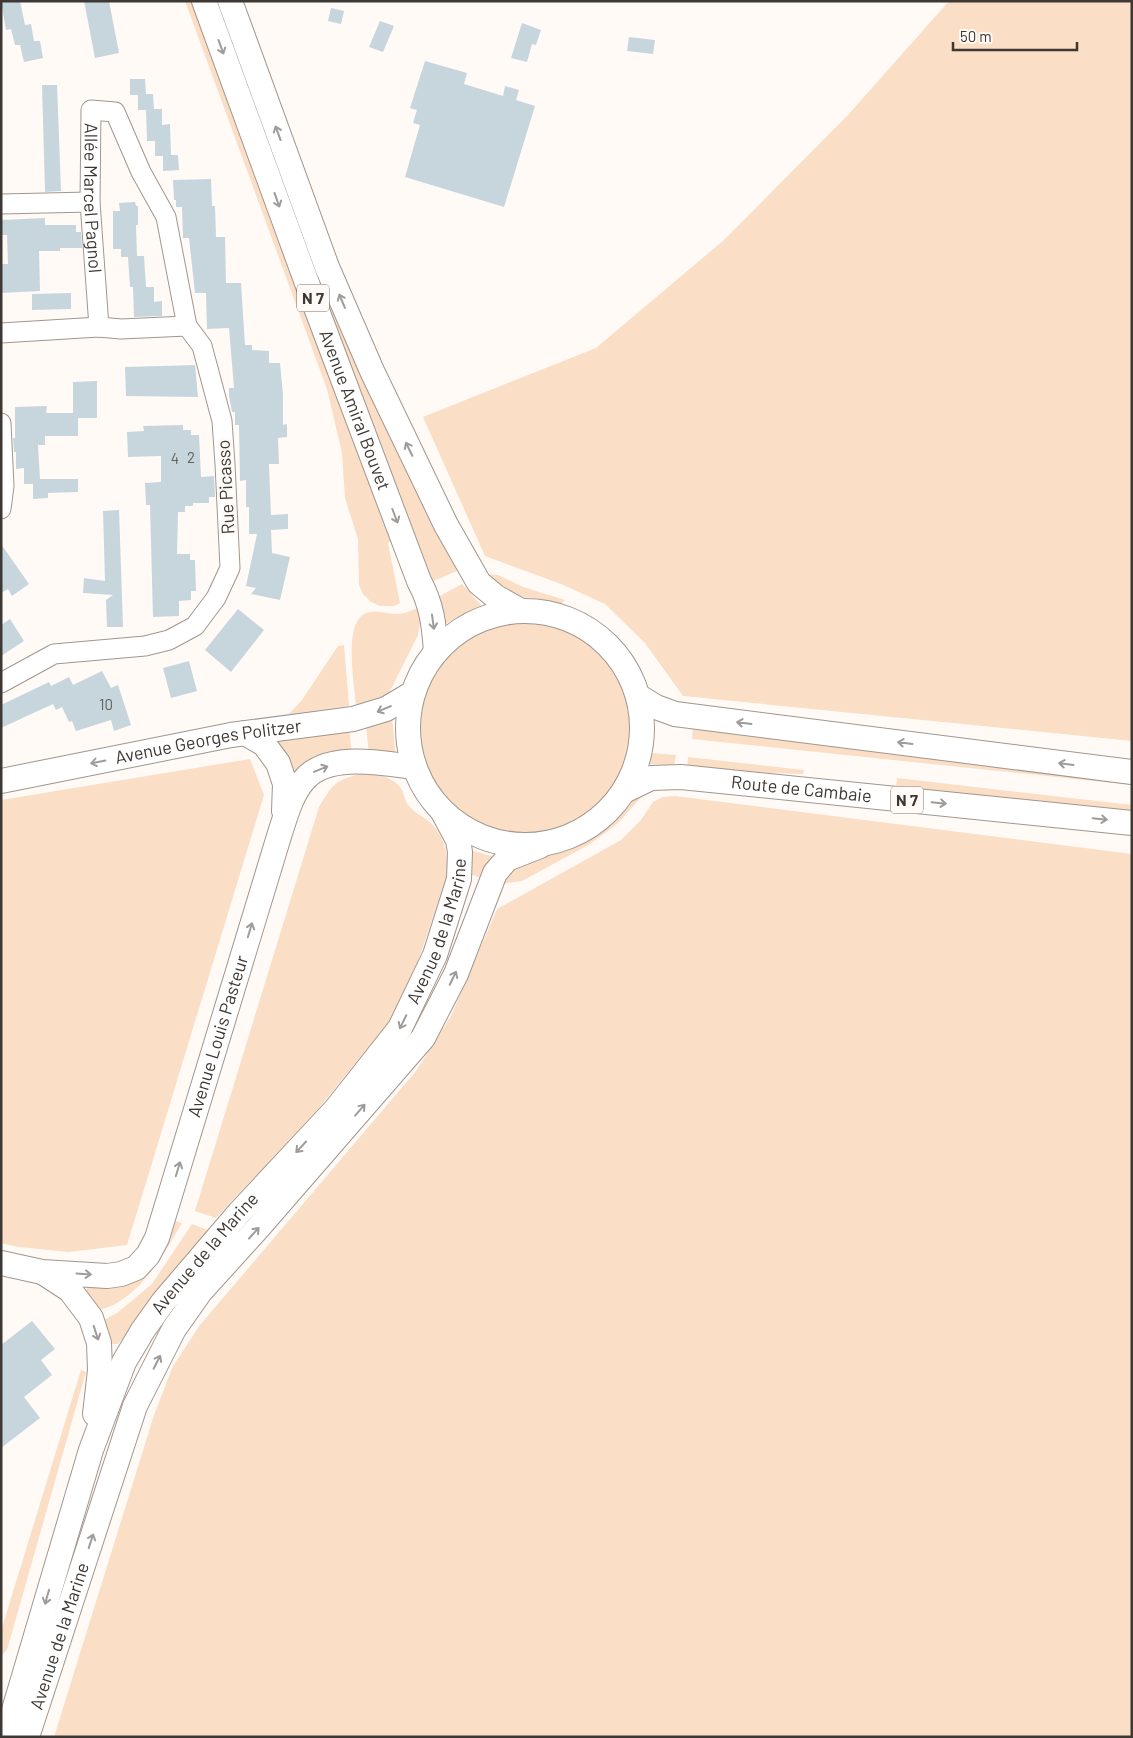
<svg xmlns="http://www.w3.org/2000/svg" width="1133" height="1738" font-family="Barlow,sans-serif">
  <style>
    .green { fill: #fadec6 }
    .building { fill: #c7d6dc }
    .lines { fill: none; stroke-linecap: round; stroke-linejoin: round }
    .minor-casing { stroke: #a1968d; stroke-width: 21 }
    .major-casing { stroke: #a1968d; stroke-width: 26 }
    .minor { stroke: #fff; stroke-width: 19 }
    .major { stroke: #fff; stroke-width: 24 }
    .oneway { stroke: #9e9c9a }
    .labels { text-anchor: middle; stroke-width: 5; stroke-linejoin: round; paint-order: stroke }
    .number-label { font-size: 15px; fill: #60605e }
    .shield { fill: #fffaf6; stroke: #77726e; stroke-width: 1 }
    .shield-label { font-size: 16px; font-weight: bold; fill: #3d3834 }
    .street-label { font-size: 18px; fill: #3d3834; stroke: #fffaf6 }
  </style>
  <rect width="100%" height="100%" fill="#fffaf6"/>
  <g class="green">
    <path d="M185,1H195L393,540L388,543L400,603L394,606H380L371,602L363,594L359,585L358,539L345,498L342,453L327,389Z"/>
    <path d="M209,1H218L335,319L457,571L429,583Z"/>
    <path d="M949,1H1132V741L683,696L645,643L605,604L561,584L485,556L423,417L596,348L724,240L848,115Z"/>
    <path d="M482,574L498,575L523,587L565,600L561,604L535,598L509,597Z"/>
    <path d="M462,584L481,605L443,625L438,597Z"/>
    <path d="M419,608L420,622L418,635L387,697L359,708L356,704C355,684 341,616 370,612C378,610 388,614 397,614C404,614 412,610 419,608Z"/>
    <circle cx="523" cy="730" r="108"/>
    <path d="M344,645L349,706L289,714L302,700L338,646Z"/>
    <path d="M392,716L396,759L369,755L366,725Z"/>
    <path d="M349,727L352,756L294,774L274,742L276,735Z"/>
    <path d="M693,727L1132,779V785L692,739Z"/>
    <path d="M652,753L676,755L674,766L650,764Z"/>
    <path d="M688,757L804,770L803,774L739,772L687,767Z"/>
    <path d="M250,759L264,795L127,1245L69,1252L19,1247L1,1243V800Z"/>
    <path d="M360,774C375,774 390,775 400,787C404,792 404,799 408,805C414,813 425,817 432,824C446,839 448,856 447,875L411,982L394,1016L318,1109L216,1218L195,1211L319,807C332,785 335,780 360,774Z"/>
    <path d="M897,778L1132,805V816L896,789Z"/>
    <path d="M653,787L645,793L617,824L590,844L522,881L500,884L510,869L530,859L556,853L589,840L614,819L631,797Z"/>
    <path d="M675,796L1132,854V1737H54L154,1415L173,1366L200,1325L416,1071L451,1016L497,909L621,840L641,820L653,802L663,797Z"/>
    <path d="M470,850L495,857L484,879L467,873Z"/>
    <path d="M171,1220L182,1223C164,1253 148,1284 117,1303C110,1307 102,1309 95,1311L84,1296L89,1284L110,1283Z"/>
    <path d="M192,1224L213,1232L118,1344H110L104,1320L117,1313L152,1284Z"/>
    <path d="M81,1370L86,1372L7,1650L1,1656V1631Z"/>
  </g>
  <g class="building">
    <path d="M1,1H20L25,25L31,24L34,41H40L43,58L24,62L20,45H15L11,29L6,30Z"/>
    <path d="M84,1H109L119,53L95,58Z"/>
    <path d="M331,8L344,11L341,24L328,21Z"/>
    <path d="M380,21L394,26L383,52L369,47Z"/>
    <path d="M522,23L541,30L536,45L532,44L527,62L511,58Z"/>
    <path d="M629,37L655,40L653,54L627,51Z"/>
    <path d="M425,61L467,73L464,84L503,96L505,86L519,90L516,100L535,106L504,207L405,177L420,125L413,123L417,110L410,108Z"/>
    <path d="M130,79H145L146,94H153L154,109H162V125L170,124L171,155H178L179,170L163,171V156H155V141H147L146,110H138V95H130Z"/>
    <path d="M42,85H57L61,191L45,192Z"/>
    <path d="M211,179L212,206H215L216,237H225L226,283H241L245,345H252V350L269,351V363H280L283,394V425L287,424V437L278,438L279,464H269L271,515L288,514V529L271,530L272,553L290,557L280,600L251,594L256,588L246,586L257,534H249V507H246V480L240,481L239,425H235V412H232L229,396V388H234L229,328L207,329L206,293H195L189,238H183L182,207H176V200H174L173,180Z"/>
    <path d="M135,202L136,206H138V225H136L137,256H144L146,287H154V302L162,301V316L134,317L133,287H130L128,257H121V249H113V211H120L119,203Z"/>
    <path d="M45,218V225H76V232H81L82,248H60V251H39L40,291L1,293V264H8L7,235H1V220Z"/>
    <path d="M71,293V309L32,310V294Z"/>
    <path d="M195,365L198,397L126,396L125,367Z"/>
    <path d="M97,381V418H78V436H45V445H38L40,479H78V492L48,493V498L33,499V484H24V468L16,469V452H14L13,438H15V407L47,406L46,413H73V382Z"/>
    <path d="M183,425V430H191V435H199L201,477L214,476L215,497H209V503H193V506H185V512H178L177,554H190V560H195L196,591H191V600L179,601V616L153,617L150,505H146L145,483L161,482V456L128,457L127,432L144,431L143,426Z"/>
    <path d="M119,510L123,627H107L106,600L113,595L83,593L84,578L105,581L103,511Z"/>
    <path d="M1,544L29,584L12,596L8,589L1,593Z"/>
    <path d="M238,609L264,630L231,672L205,650Z"/>
    <path d="M10,619L24,641L1,656V625Z"/>
    <path d="M189,661L197,691L171,698L163,668Z"/>
    <path d="M102,671L111,688L118,685L131,725L114,731L111,720L76,731L72,721L69,722L62,707L56,710L53,704L1,728V705L49,682L51,686L69,677L73,685Z"/>
    <path d="M32,1321L55,1349L41,1360L52,1375L24,1397L40,1418L1,1448V1345Z"/>
  </g>
  <g class="lines">
    <g class="minor-casing">
      <g id="minor">
        <path d="M1,204L90,202"/>
        <path d="M1,333L99,327L121,329L187,326"/>
        <path d="M1,423L4,486L1,509"/>
        <path id="s1" d="M1,683L54,654L145,646L169,640L195,626L216,598L230,568L225,464L222,421L202,346L187,326L166,217L141,172L115,112L91,110L90,202L99,327"/>
      </g>
    </g>
    <g class="major-casing">
      <g id="major">
        <path id="s2" d="M204,1L315,305L419,581C432,605 434,625 436,651"/>
        <path d="M230,1L327,267L372,371L446,525L479,583L496,597L521,611"/>
        <circle cx="525" cy="728" r="117"/>
        <path d="M638,696L656,707L675,714L1132,772"/>
        <path d="M245,733L264,744L278,763L285,784L284,811"/>
        <path id="s3" d="M1,781L231,735L353,719L386,709L413,693"/>
        <path id="s4" d="M624,791L651,778L681,777L1132,823"/>
        <path id="s5" d="M1,1263L42,1272L107,1276L121,1274L136,1268L148,1255L157,1238L280,833C286,815 291,795 304,780C327,752 382,763 413,767"/>
        <path d="M44,1273L70,1290L91,1318L99,1343L100,1370L95,1414"/>
        <path id="s6" d="M6,1737L91,1450L124,1362L143,1330L163,1302L239,1213L336,1109L400,1028L435,955L459,879L460,852L458,840L444,814"/>
        <path id="s7" d="M27,1737L135,1406L174,1329L200,1292L258,1228L423,1038L456,974L495,873L507,859L540,846"/>
      </g>
    </g>
    <use href="#minor" class="minor"/>
    <use href="#major" class="major"/>
  </g>
  <defs><path id="oneway-shaft" d="M-6 0H5M1.5-3L5.5 0L1.5 3" fill="none" stroke-width="1.6" stroke-linecap="round" stroke-linejoin="round" transform="scale(1.25)"/></defs>
  <g class="oneway">
    <use href="#oneway-shaft" transform="translate(221 47) rotate(70)"/>
    <use href="#oneway-shaft" transform="translate(278 133) rotate(-110)"/>
    <use href="#oneway-shaft" transform="translate(277 200) rotate(70)"/>
    <use href="#oneway-shaft" transform="translate(342 301) rotate(-113)"/>
    <use href="#oneway-shaft" transform="translate(409 449) rotate(-116)"/>
    <use href="#oneway-shaft" transform="translate(395 516) rotate(69)"/>
    <use href="#oneway-shaft" transform="translate(433 622) rotate(82)"/>
    <use href="#oneway-shaft" transform="translate(384 709) rotate(157)"/>
    <use href="#oneway-shaft" transform="translate(744 723) rotate(-173)"/>
    <use href="#oneway-shaft" transform="translate(905 743) rotate(-173)"/>
    <use href="#oneway-shaft" transform="translate(98 762) rotate(169)"/>
    <use href="#oneway-shaft" transform="translate(1066 764) rotate(-173)"/>
    <use href="#oneway-shaft" transform="translate(321 769) rotate(-22)"/>
    <use href="#oneway-shaft" transform="translate(939 803) rotate(6)"/>
    <use href="#oneway-shaft" transform="translate(1100 819) rotate(6)"/>
    <use href="#oneway-shaft" transform="translate(250 930) rotate(-73)"/>
    <use href="#oneway-shaft" transform="translate(453 978) rotate(-64)"/>
    <use href="#oneway-shaft" transform="translate(403 1022) rotate(116)"/>
    <use href="#oneway-shaft" transform="translate(360 1110) rotate(-49)"/>
    <use href="#oneway-shaft" transform="translate(301 1147) rotate(133)"/>
    <use href="#oneway-shaft" transform="translate(178 1169) rotate(-73)"/>
    <use href="#oneway-shaft" transform="translate(254 1233) rotate(-48)"/>
    <use href="#oneway-shaft" transform="translate(84 1274) rotate(4)"/>
    <use href="#oneway-shaft" transform="translate(96 1333) rotate(72)"/>
    <use href="#oneway-shaft" transform="translate(157 1362) rotate(-63)"/>
    <use href="#oneway-shaft" transform="translate(91 1541) rotate(-72)"/>
    <use href="#oneway-shaft" transform="translate(47 1597) rotate(106)"/>
  </g>
  <g class="labels">
    <g class="number-label">
      <text x="191" y="463">2</text>
      <text x="175" y="464">4</text>
      <text x="106" y="710">10</text>
    </g>
    <g class="shield">
      <rect x="297" y="284.5" width="32" height="27" rx="4"/>
      <rect x="891" y="786.5" width="32" height="27" rx="4"/>
    </g>
    <g class="shield-label">
      <text x="313" y="304">N 7</text>
      <text x="907" y="806">N 7</text>
    </g>
    <g class="street-label">
      <text dy="6" stroke="none"><textPath href="#s1" startOffset="864">Allée Marcel Pagnol</textPath></text>
      <text dy="6" stroke="none"><textPath href="#s2" startOffset="436">Avenue Amiral Bouvet</textPath></text>
      <text transform="translate(226 487) rotate(-93)" y="6">Rue Picasso</text>
      <text dy="6" stroke="none"><textPath href="#s3" startOffset="211">Avenue Georges Politzer</textPath></text>
      <text dy="6" stroke="none"><textPath href="#s4" startOffset="181">Route de Cambaie</textPath></text>
      <text dy="6" stroke="none"><textPath href="#s6" startOffset="932">Avenue de la Marine</textPath></text>
      <text dy="6" stroke="none"><textPath href="#s5" startOffset="385">Avenue Louis Pasteur</textPath></text>
      <text dy="6" stroke="none"><textPath href="#s6" startOffset="529">Avenue de la Marine</textPath></text>
      <text dy="6" stroke="none"><textPath href="#s7" startOffset="106">Avenue de la Marine</textPath></text>
    </g>
  </g>
  <rect width="1133" height="1738" fill="none" stroke="#3d3834" stroke-width="5"/>
  <path d="M953 42v8h124v-8" fill="none" stroke="#3d3834" stroke-width="2.5"/>
  <text x="960" y="42" font-size="15" fill="#3d3834" stroke="#fffaf6" stroke-width="4" paint-order="stroke">50 m</text>
</svg>
